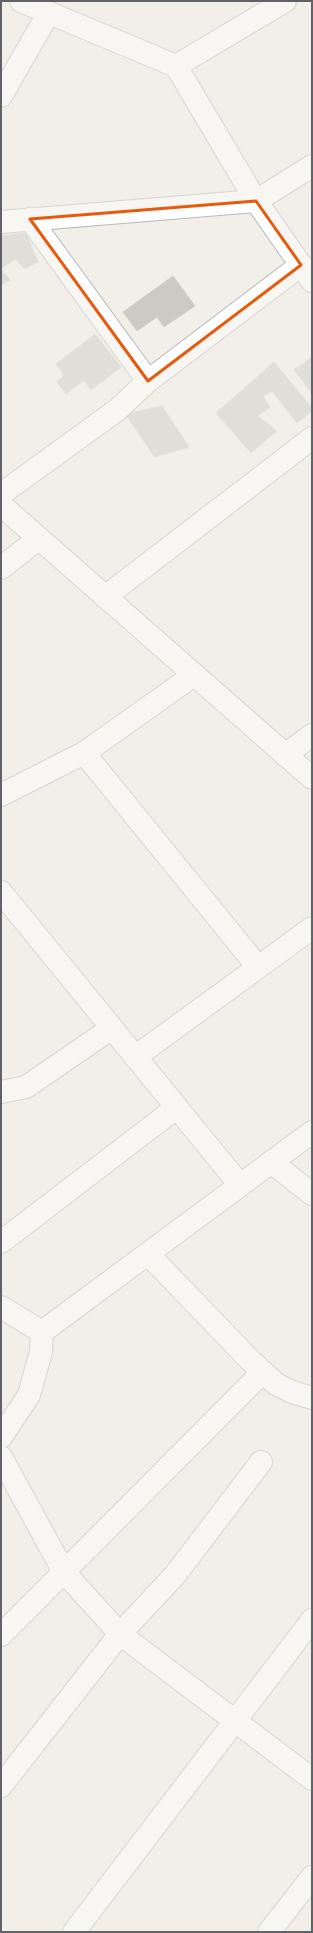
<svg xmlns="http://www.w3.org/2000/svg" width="313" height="1933" font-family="Arial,sans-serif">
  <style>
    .building { fill: #cccac5; stroke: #d6d1c6 }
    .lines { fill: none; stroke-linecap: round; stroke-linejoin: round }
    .minor-casing { stroke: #b5b8bc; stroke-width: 24 }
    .minor { stroke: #fff; stroke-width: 22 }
    .marked { fill: none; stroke: #e8590c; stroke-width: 3; stroke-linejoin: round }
  </style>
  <rect width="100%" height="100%" fill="#f1efe8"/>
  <g class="building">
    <path d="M26,233L38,262L25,269L15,259L1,269L10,280L1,285V236Z"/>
    <path d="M173,276L195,306L164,327L157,317L137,331L123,312Z"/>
    <path d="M95,334L121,367L91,390L84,380L66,394L57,382L64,376L56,364Z"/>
    <path d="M312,357V393L294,370Z"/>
    <path d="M274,362L312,408V411L297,423L272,391L263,396L270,407L258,416L277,431L251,453L216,413Z"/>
    <path d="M162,406L189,447L155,457L125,414Z"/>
  </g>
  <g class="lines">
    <g class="minor-casing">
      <g id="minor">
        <path d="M21,1L176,66L256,201L312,281"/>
        <path d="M176,66L285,1"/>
        <path d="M1,96L48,14"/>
        <path d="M30,219L148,381"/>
        <path d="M1,222L256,201L312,166"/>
        <path d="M1,494L117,410L148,381L301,265"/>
        <path d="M1,505L312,778"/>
        <path d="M1,568L38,539"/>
        <path d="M105,597L312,438"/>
        <path d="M84,753L258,967"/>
        <path d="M285,755L312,735"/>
        <path d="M1,795L84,753L194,675"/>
        <path d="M1,892L240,1185"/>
        <path d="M135,1057L312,928"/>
        <path d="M1,1092L26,1087L112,1028"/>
        <path d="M271,1162L312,1194"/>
        <path d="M1,1242L176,1108"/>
        <path d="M148,1254L250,1360L276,1384L292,1392L312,1398"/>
        <path d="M1,1307L42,1332"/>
        <path d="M42,1332L312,1132"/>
        <path d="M1,1437L29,1395L41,1352L42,1332"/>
        <path d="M1,1457L64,1572L120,1634L312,1779"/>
        <path d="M1,1635L263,1372"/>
        <path d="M1,1786L120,1634L175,1575L261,1462"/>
        <path d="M74,1932L312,1620"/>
        <path d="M269,1932L312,1877"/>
      </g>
    </g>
    <use href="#minor" class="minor"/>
  </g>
  <path d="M0 0H313V1933H0ZM256,201L301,265L148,381L30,219Z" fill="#f1efe8" fill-opacity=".55" fill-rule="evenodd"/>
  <path class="marked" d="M256,201L301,265L148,381L30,219Z"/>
  <rect width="313" height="1933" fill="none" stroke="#5f6368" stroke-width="4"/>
</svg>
